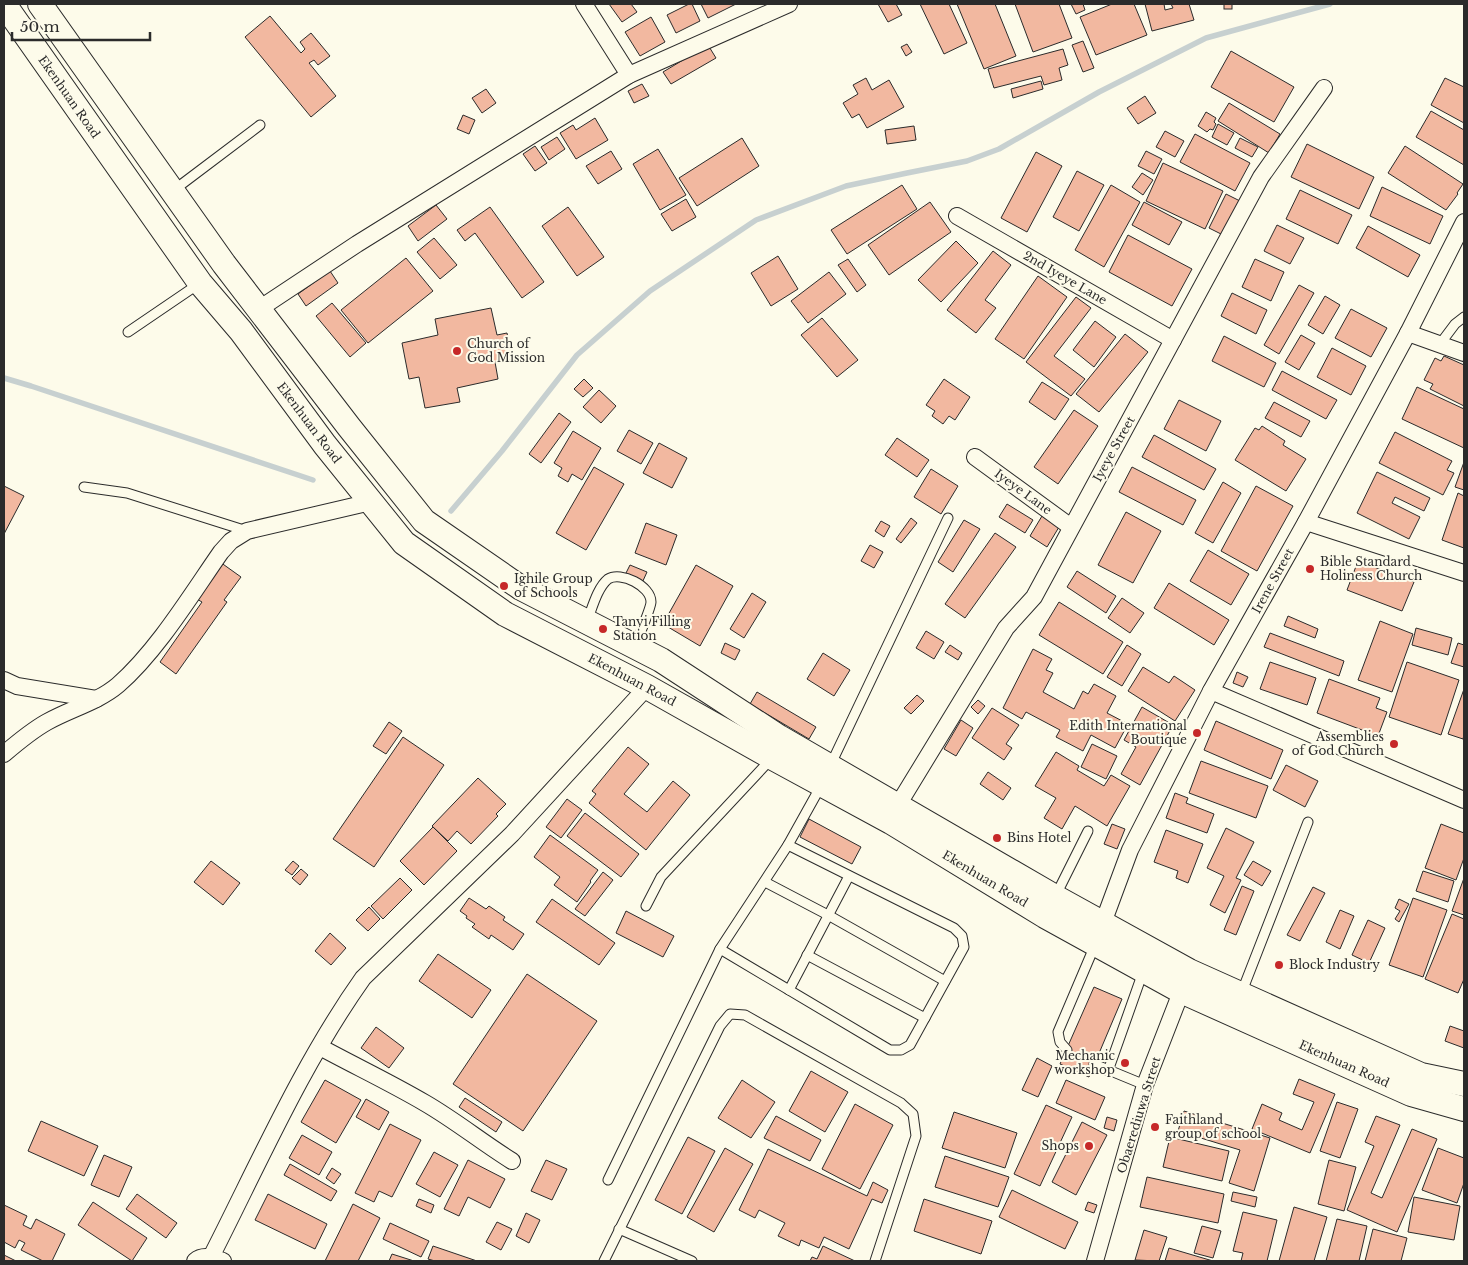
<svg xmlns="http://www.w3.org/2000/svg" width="1468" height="1265" font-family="'Libre Baskerville',serif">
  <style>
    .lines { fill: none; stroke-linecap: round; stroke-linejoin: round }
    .stream { stroke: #c7d0d0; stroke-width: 5.5 }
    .building { fill: #f2b8a0; stroke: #2b2b2b }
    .service-casing { stroke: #2b2b2b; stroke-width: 11 }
    .minor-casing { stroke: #2b2b2b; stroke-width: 18 }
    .secondary-casing { stroke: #2b2b2b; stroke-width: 26 }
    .service { stroke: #fdfbea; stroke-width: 9 }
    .minor { stroke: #fdfbea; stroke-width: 16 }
    .secondary { stroke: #fdfbea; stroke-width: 24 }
    .poi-dot { fill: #c62828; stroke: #fdfbea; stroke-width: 2 }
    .labels { text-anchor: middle; stroke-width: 4; stroke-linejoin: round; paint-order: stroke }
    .street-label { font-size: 12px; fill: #2b2b2b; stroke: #fdfbea }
    .poi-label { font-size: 12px; fill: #2b2b2b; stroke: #fdfbea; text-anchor: start }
  </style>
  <rect width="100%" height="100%" fill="#fdfbea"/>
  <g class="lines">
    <g class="stream">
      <path d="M4,378L31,386L313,480"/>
      <path d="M451,511L502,451L577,355L650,291L756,220L846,186L907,173L967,161L999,149L1099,92L1206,38L1330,4"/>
    </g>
  </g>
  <g class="building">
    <path d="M609,4H631L637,12L622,22Z"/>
    <path d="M689,4H692L700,21L676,33L667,15Z"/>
    <path d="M701,4H736L708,18Z"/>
    <path d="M878,4H896L902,15L888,22Z"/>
    <path d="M920,4H949L967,43L944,54Z"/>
    <path d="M957,4H995L1016,56L984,69Z"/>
    <path d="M1015,4H1059L1072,38L1033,52Z"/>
    <path d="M1071,4H1083L1085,10L1076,14Z"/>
    <path d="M1112,4H1134L1147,35L1096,55L1080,17Z"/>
    <path d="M1145,4H1164L1165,10L1173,8L1171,4H1189L1194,20L1152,31Z"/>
    <rect x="1224" y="4" width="8" height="5"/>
    <path d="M270,16L301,53L305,49L300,42L311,33L330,56L318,65L314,60L309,63L336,96L311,117L245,37Z"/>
    <path d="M651,17L665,42L640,56L625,32Z"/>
    <path d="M1083,41L1094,68L1083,72L1072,45Z"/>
    <path d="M907,44L912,52L906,56L901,47Z"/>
    <path d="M708,45L716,58L671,84L663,72Z"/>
    <path d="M1063,49L1068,65L1059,68L1062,80L1044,85L1041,76L994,88L988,69Z"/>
    <path d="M1231,51L1294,87L1274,122L1211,87Z"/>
    <path d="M866,78L872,90L889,80L904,107L867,128L859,114L852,118L843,103L858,94L853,85Z"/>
    <path d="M1445,78L1464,87V123L1431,105Z"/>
    <path d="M1041,81L1043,89L1013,98L1011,89Z"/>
    <path d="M642,84L649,96L634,103L628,91Z"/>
    <path d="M486,89L496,103L482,113L472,98Z"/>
    <path d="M1145,96L1156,113L1138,124L1127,108Z"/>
    <path d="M1229,103L1280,134L1269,153L1218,121Z"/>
    <path d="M1431,111L1464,130V165L1416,137Z"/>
    <path d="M1206,112L1216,118L1214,122L1216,124L1213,130L1210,129L1207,132L1198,126Z"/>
    <path d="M463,115L475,120L469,134L457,129Z"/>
    <path d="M595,118L608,140L576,159L560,133L573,125L576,130Z"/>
    <path d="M1218,124L1234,133L1227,145L1212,137Z"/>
    <path d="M914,126L916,140L887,144L885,130Z"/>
    <path d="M1165,131L1184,141L1175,157L1156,147Z"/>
    <path d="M1195,134L1250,163L1235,191L1180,162Z"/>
    <path d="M557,137L565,149L549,160L541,147Z"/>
    <path d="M742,138L759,166L697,206L679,178Z"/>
    <path d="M1240,138L1258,147L1252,157L1235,148Z"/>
    <path d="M1307,144L1374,177L1359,209L1291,177Z"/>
    <path d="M535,146L547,163L535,171L523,154Z"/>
    <path d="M1405,146L1463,184L1457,193L1458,194L1446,210L1388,173Z"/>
    <path d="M658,149L686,195L660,210L633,164Z"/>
    <path d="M611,151L622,169L598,184L586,166Z"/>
    <path d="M1146,151L1162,159L1154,174L1138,166Z"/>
    <path d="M1036,152L1062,166L1027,232L1001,218Z"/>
    <path d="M1163,163L1223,191L1205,229L1146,201Z"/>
    <path d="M1077,171L1104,185L1079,231L1053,217Z"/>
    <path d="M1142,173L1153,180L1143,195L1132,187Z"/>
    <path d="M902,185L917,209L847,254L831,230Z"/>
    <path d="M1111,185L1140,202L1104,267L1075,250Z"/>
    <path d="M1382,187L1443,216L1430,244L1370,216Z"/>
    <path d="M1300,190L1352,215L1338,244L1286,219Z"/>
    <path d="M1226,194L1242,202L1225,236L1209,228Z"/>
    <path d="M686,199L696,217L672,231L661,214Z"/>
    <path d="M930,202L951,232L889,275L868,245Z"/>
    <path d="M1144,202L1182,222L1169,245L1132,225Z"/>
    <path d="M436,205L447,219L418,241L408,226Z"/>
    <path d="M490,207L544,282L522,298L475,233L465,241L457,230Z"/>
    <path d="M568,207L604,257L577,276L542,226Z"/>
    <path d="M1277,225L1304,238L1290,264L1264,251Z"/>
    <path d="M1368,226L1420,255L1408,277L1356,248Z"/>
    <path d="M1128,235L1192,269L1172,306L1109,272Z"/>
    <path d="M434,238L457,265L440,279L417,252Z"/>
    <path d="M956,241L978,263L941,302L918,280Z"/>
    <path d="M993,251L1011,265L985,300L996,308L976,333L947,310Z"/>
    <path d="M778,256L798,289L771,306L751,273Z"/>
    <path d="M406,258L433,291L368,343L341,310Z"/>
    <path d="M848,259L866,285L857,292L838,265Z"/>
    <path d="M1255,259L1284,272L1271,301L1242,287Z"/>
    <path d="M330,271L338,283L306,306L298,294Z"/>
    <path d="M829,272L846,294L808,323L791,301Z"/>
    <path d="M1038,276L1067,297L1024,359L995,339Z"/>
    <path d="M1299,285L1314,293L1279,354L1264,345Z"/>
    <path d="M1232,293L1267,310L1256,334L1221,316Z"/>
    <path d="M1325,296L1340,305L1323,334L1308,325Z"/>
    <path d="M1076,297L1091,308L1054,356L1085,379L1071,396L1026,362Z"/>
    <path d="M332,303L366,343L350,357L316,316Z"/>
    <path d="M491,308L497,335L507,333L512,359L495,362L498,379L457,388L460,402L425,408L419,377L409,379L402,343L438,335L435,319Z"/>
    <path d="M1351,309L1387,328L1371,357L1335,338Z"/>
    <path d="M822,318L858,360L837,377L801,335Z"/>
    <path d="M1095,321L1116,337L1094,367L1073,350Z"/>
    <path d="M1125,334L1148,352L1099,412L1076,394Z"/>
    <path d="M1301,335L1315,343L1299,370L1285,362Z"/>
    <path d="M1224,336L1276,363L1264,387L1212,361Z"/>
    <path d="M1332,348L1366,366L1351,395L1317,377Z"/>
    <path d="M1444,356L1464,365V406L1430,389L1433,384L1424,380L1435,358L1441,361Z"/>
    <path d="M1282,371L1337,400L1326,419L1272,390Z"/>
    <path d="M584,379L593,388L583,397L574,389Z"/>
    <path d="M944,379L970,397L955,420L949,416L943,424L932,416L935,411L926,405Z"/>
    <path d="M1042,382L1069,399L1055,420L1029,402Z"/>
    <path d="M1417,387L1464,409V448L1402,419Z"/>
    <path d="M599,390L616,406L601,423L583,407Z"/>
    <path d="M1179,400L1221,421L1206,451L1164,429Z"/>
    <path d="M1274,402L1310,421L1301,437L1265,418Z"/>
    <path d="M1074,410L1098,426L1058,484L1034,467Z"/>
    <path d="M559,413L571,422L541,463L529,454Z"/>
    <path d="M1262,426L1285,441L1283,445L1306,459L1286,491L1235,460L1255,428L1259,430Z"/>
    <path d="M629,430L653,443L641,464L617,451Z"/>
    <path d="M573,431L601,448L582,480L572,474L568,482L558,476L562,468L554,463Z"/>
    <path d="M1395,432L1452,461L1447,470L1454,473L1443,495L1379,463Z"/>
    <path d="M1154,435L1216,469L1204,490L1142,457Z"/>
    <path d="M897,438L929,460L917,477L885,455Z"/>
    <path d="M659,443L687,458L672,488L643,473Z"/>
    <path d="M1464,462V490L1455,487Z"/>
    <path d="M594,467L624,484L586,550L556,533Z"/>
    <path d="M1132,467L1196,500L1183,525L1119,492Z"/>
    <path d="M931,469L958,486L941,514L914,497Z"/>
    <path d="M1377,472L1430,498L1424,511L1395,497L1392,503L1420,517L1409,539L1357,513Z"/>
    <path d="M1223,482L1241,493L1213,543L1195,533Z"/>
    <path d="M4,486L24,496L4,534Z"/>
    <path d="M1256,486L1293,506L1257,571L1221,551Z"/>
    <path d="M1458,493L1464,496V548L1442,540Z"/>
    <path d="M1007,504L1033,520L1025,533L999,517Z"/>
    <path d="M1126,512L1161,531L1133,583L1098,565Z"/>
    <path d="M1042,516L1059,527L1047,547L1030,536Z"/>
    <path d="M911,518L917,523L901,543L896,539Z"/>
    <path d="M964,520L980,529L953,572L938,562Z"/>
    <path d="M881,521L890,526L884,537L875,531Z"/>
    <path d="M646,523L677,535L666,565L635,553Z"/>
    <path d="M995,533L1016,547L965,618L945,604Z"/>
    <path d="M870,545L883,552L874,568L861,561Z"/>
    <path d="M1208,550L1249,574L1231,605L1190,581Z"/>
    <path d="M1358,561L1414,582L1402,611L1347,590Z"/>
    <path d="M220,562L241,577L224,600L227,602L176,674L160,662L202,602L195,598Z"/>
    <path d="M630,565L647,572L642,583L625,575Z"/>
    <path d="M696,565L733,586L700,646L663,624Z"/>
    <path d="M1077,571L1116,596L1106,613L1067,587Z"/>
    <path d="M1169,583L1229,620L1214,645L1154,608Z"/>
    <path d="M752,593L766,602L744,638L730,629Z"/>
    <path d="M1122,598L1144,613L1130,633L1108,618Z"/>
    <path d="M1059,602L1123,642L1103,674L1039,635Z"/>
    <path d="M1288,616L1318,629L1315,638L1284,626Z"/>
    <path d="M1380,621L1413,634L1392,692L1358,680Z"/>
    <path d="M1416,628L1452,638L1448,655L1412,645Z"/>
    <path d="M926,631L944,642L934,659L916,648Z"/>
    <path d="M1270,633L1344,661L1339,676L1264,647Z"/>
    <path d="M725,643L740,650L735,660L721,653Z"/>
    <path d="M1458,643L1464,645V667L1451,663Z"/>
    <path d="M950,645L962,653L958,660L945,652Z"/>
    <path d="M1127,645L1141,654L1122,686L1107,677Z"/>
    <path d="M1033,649L1052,659L1046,670L1053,673L1043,692L1074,709L1083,691L1088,694L1094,684L1116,696L1107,713L1128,724L1115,748L1091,735L1083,751L1056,737L1060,730L1026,712L1022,719L1003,708Z"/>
    <path d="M823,653L850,670L834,696L807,679Z"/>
    <path d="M1270,662L1316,678L1307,705L1260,689Z"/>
    <path d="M1407,662L1459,680L1441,735L1389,717Z"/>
    <path d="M1143,667L1169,683L1174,676L1195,690L1175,721L1128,691Z"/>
    <path d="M1237,672L1248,677L1243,687L1233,683Z"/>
    <path d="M1329,679L1380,698L1376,708L1387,712L1378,736L1317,713Z"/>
    <path d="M1464,689V735L1463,739L1448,734Z"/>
    <path d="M757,692L816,727L809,739L750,704Z"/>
    <path d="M917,695L924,701L911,714L904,708Z"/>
    <path d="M978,700L985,706L978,714L971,707Z"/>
    <path d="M1142,707L1173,725L1140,785L1121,774L1136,747L1124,740Z"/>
    <path d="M992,708L1019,725L1006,744L1012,748L1004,760L972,738Z"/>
    <path d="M961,720L973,728L956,756L944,749Z"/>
    <path d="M1216,721L1283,750L1271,779L1204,750Z"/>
    <path d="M389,722L402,731L386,754L373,746Z"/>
    <path d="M403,737L444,765L374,867L333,839Z"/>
    <path d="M1092,744L1117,756L1106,779L1081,767Z"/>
    <path d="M628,747L649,764L624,794L647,812L673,781L690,795L646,850L589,803L596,794L592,791Z"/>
    <path d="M1056,752L1079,766L1077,770L1104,786L1111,775L1130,786L1107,826L1075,806L1062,829L1044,818L1056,798L1035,786Z"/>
    <path d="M1201,761L1268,786L1256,818L1189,793Z"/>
    <path d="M1286,765L1318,781L1305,807L1273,790Z"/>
    <path d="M988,772L1011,788L1003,800L980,784Z"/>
    <path d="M478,778L506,804L496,814L498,816L471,844L457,831L448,841L432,826Z"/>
    <path d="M1175,793L1188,798L1186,803L1214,814L1207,833L1166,818Z"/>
    <path d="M567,799L582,810L561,838L546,827Z"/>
    <path d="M585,813L639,854L621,877L567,836Z"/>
    <path d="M809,819L861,847L852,864L800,837Z"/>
    <path d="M1112,824L1125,829L1117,849L1104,844Z"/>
    <path d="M1441,824L1464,833V858L1456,880L1425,868Z"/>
    <path d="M433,827L457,851L424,885L400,861Z"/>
    <path d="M1226,828L1254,842L1236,878L1241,880L1225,913L1210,905L1224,876L1207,868Z"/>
    <path d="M1166,830L1203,844L1188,883L1176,878L1178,871L1154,862Z"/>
    <path d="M550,835L598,870L590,881L591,882L577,902L554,885L560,877L534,857Z"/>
    <path d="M211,861L240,883L223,905L194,882Z"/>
    <path d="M293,861L299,866L292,875L285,870Z"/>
    <path d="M1253,861L1271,871L1262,886L1244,875Z"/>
    <path d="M301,869L308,875L300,885L292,878Z"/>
    <path d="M1423,871L1454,881L1448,902L1416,891Z"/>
    <path d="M603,872L613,880L585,916L575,909Z"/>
    <path d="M400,878L412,890L383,919L371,906Z"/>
    <path d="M1464,878V915L1452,911Z"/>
    <path d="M1242,886L1254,891L1236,935L1224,930Z"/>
    <path d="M1313,887L1325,893L1300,941L1287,935Z"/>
    <path d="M469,898L486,909L489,906L505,917L503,920L524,934L513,950L491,935L489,939L472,927L475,924L466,918L467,916L460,911Z"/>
    <path d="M1413,898L1447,910L1423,977L1389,965Z"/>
    <path d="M552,899L615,943L599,965L536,922Z"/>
    <path d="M1399,899L1409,904L1399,922L1395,919L1400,911L1395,908Z"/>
    <path d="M369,907L380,919L368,931L356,920Z"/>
    <path d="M1340,910L1354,916L1340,949L1326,942Z"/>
    <path d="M626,911L674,936L663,957L616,933Z"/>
    <path d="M1452,914L1464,919V979L1458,993L1425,979Z"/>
    <path d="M1368,920L1385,928L1369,963L1352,955Z"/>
    <path d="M330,933L346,948L331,965L315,951Z"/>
    <path d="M438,954L491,990L472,1018L419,981Z"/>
    <path d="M527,974L597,1021L523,1131L453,1084Z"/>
    <path d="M1094,987L1122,999L1089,1077L1060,1064Z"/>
    <path d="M1450,1026L1464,1031V1048L1445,1041Z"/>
    <path d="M376,1027L404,1048L389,1068L361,1048Z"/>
    <path d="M1037,1058L1052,1066L1038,1097L1022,1090Z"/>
    <path d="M811,1071L848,1092L825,1132L789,1111Z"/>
    <path d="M1299,1079L1335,1094L1310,1153L1252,1129L1262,1104L1282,1113L1279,1120L1302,1130L1314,1102L1293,1094Z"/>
    <path d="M325,1080L361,1100L336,1143L301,1122Z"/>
    <path d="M742,1080L775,1102L751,1138L718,1118Z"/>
    <path d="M1066,1080L1105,1097L1095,1120L1056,1103Z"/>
    <path d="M465,1098L502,1122L496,1132L459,1107Z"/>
    <path d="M366,1099L389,1112L379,1130L356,1117Z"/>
    <path d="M1337,1102L1358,1109L1340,1158L1320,1151Z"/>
    <path d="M855,1104L893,1125L860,1189L822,1169Z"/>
    <path d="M1046,1105L1072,1117L1040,1186L1014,1174Z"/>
    <path d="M1184,1111L1270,1138L1254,1191L1229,1183L1240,1150L1178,1131Z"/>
    <path d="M954,1112L1017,1133L1005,1168L942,1148Z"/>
    <path d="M776,1116L821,1140L810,1161L764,1138Z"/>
    <path d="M1376,1116L1400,1125L1371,1193L1382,1198L1412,1129L1437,1139L1397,1232L1347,1210L1374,1146L1365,1142Z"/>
    <path d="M1107,1117L1117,1120L1114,1131L1104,1128Z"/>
    <path d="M41,1121L98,1146L84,1176L28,1151Z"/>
    <path d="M1082,1122L1107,1135L1076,1195L1052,1182Z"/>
    <path d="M390,1124L421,1140L392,1197L379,1191L374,1202L355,1193Z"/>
    <path d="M302,1135L332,1152L319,1175L289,1158Z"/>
    <path d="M688,1137L715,1151L682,1214L655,1200Z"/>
    <path d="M1170,1137L1229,1151L1222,1181L1163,1167Z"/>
    <path d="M725,1148L753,1164L714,1232L687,1217Z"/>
    <path d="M1438,1148L1464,1158V1183L1457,1203L1422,1190Z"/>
    <path d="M768,1149L867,1196L873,1182L888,1190L882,1203L872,1199L849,1249L824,1237L819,1248L801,1240L799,1246L778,1236L785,1223L759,1210L755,1218L739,1210Z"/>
    <path d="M434,1152L458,1165L440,1197L416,1184Z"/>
    <path d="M104,1155L132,1167L119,1197L91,1185Z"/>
    <path d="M945,1156L1009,1177L998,1207L935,1187Z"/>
    <path d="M468,1160L505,1179L490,1208L468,1197L459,1216L444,1209Z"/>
    <path d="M546,1160L567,1169L552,1200L531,1191Z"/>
    <path d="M1329,1160L1356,1167L1344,1211L1318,1204Z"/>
    <path d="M290,1164L337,1191L331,1201L284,1175Z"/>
    <path d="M332,1168L341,1174L334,1184L326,1178Z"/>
    <path d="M1147,1177L1224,1194L1218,1223L1140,1207Z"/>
    <path d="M1012,1190L1078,1222L1065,1249L999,1217Z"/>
    <path d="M1233,1192L1257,1197L1255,1207L1231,1201Z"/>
    <path d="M137,1194L177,1223L166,1238L126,1209Z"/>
    <path d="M268,1194L327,1224L315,1249L255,1220Z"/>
    <path d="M1414,1197L1460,1206L1454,1240L1408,1232Z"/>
    <path d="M419,1199L434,1205L431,1213L416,1206Z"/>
    <path d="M924,1199L992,1221L981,1254L914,1231Z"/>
    <path d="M93,1202L147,1238L132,1261L78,1225Z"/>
    <path d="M1088,1202L1097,1205L1094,1213L1085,1210Z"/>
    <path d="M353,1204L380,1218L358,1261H325Z"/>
    <path d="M4,1205L27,1216L23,1225L31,1229L36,1219L65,1234L52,1261H43L21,1250L25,1243L19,1240L15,1248L4,1242Z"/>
    <path d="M1294,1207L1327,1217L1314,1261H1279Z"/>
    <path d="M1243,1212L1277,1220L1267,1261H1241L1243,1253L1233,1251Z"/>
    <path d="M526,1213L540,1220L529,1243L516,1236Z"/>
    <path d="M1337,1219L1367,1226L1359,1261H1326Z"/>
    <path d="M497,1222L512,1229L501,1250L486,1242Z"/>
    <path d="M390,1223L429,1241L421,1257L383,1239Z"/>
    <path d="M1202,1226L1221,1231L1213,1258L1194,1253Z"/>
    <path d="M1373,1229L1407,1238L1401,1261H1365Z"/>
    <path d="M1144,1230L1167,1237L1159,1261L1135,1260Z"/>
    <path d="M433,1246L477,1261H435L428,1259Z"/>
    <path d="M823,1246L855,1261H810L812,1257L817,1259Z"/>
    <path d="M1169,1248L1213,1261H1165Z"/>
    <path d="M392,1254L414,1261H389Z"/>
    <path d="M4,1255L16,1261H4Z"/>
  </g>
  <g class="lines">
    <g class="service-casing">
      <g id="service">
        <path d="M174,190L260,125"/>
        <path d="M128,332L200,283"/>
        <path d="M1440,344L1455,324L1464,317"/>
        <path d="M84,487L127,493L247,531"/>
        <path d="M587,621C592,609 597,588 608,579C621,571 651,586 651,602C651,608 638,638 635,646"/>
        <path d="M830,766L948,518"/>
        <path d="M765,882L828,915L945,981"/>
        <path d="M1055,897L1088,831"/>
        <path d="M646,906L661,877L772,758"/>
        <path d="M720,949L890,1050H901L910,1045L964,947L962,936L954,928L788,845"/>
        <path d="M807,955L925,1018"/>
        <path d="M789,990L849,876"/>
        <path d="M1241,994L1308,822"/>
        <path d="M1067,1050L1060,1042L1058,1032L1095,945"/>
        <path d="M1094,1064L1145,1085"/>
        <path d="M1108,1071L1143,972"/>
        <path d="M608,1180L720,949L788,845L822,784"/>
        <path d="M619,1229L692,1261"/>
        <path d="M604,1261L720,1026L730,1014L745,1015L901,1103L913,1114L916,1136L875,1261"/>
      </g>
    </g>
    <g class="minor-casing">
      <g id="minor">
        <path d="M584,4L629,75"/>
        <path d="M957,216L1173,340"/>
        <path d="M259,309L357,244L629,75L789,4"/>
        <path d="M1408,333L1464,353"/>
        <path d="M975,457L1071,527"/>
        <path d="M1306,522L1464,573"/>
        <path d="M4,680L17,686L96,699"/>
        <path d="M1211,691L1464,800"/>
        <path d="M4,754C18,742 31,731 47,722C70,709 98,702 118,685C157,651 191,595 221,552L231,541L247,531L371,502"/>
        <path d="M898,805L1006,628L1034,597L1261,177L1324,88"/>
        <path d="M1100,931L1130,850L1211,691L1306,522L1408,333L1464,222"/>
        <path d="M320,1047C355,1066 391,1083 425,1103C456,1121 483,1143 512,1161"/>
        <path d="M211,1257C259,1163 302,1064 363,978L512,834L647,687"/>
        <path d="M195,1261C203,1254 214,1258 223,1261"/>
        <path d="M1095,1261L1145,1085L1185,982"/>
      </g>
    </g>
    <g class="secondary-casing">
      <g id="secondary">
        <path d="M4,4L200,283L241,331L325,445L404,543L505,614L647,687L773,758L891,822L1045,916L1181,991L1411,1094L1464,1109"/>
        <path d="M40,4L224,264L349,427L424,521L521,588L661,660L779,737L1055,897L1189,971L1421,1075L1464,1084"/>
      </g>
    </g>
    <use href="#service" class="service"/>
    <use href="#minor" class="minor"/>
    <use href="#secondary" class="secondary"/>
  </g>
  <g class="poi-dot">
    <circle cx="457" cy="351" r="5"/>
    <circle cx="1310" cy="569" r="5"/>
    <circle cx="504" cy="586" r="5"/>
    <circle cx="603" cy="629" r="5"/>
    <circle cx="1197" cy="733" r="5"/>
    <circle cx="1394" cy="744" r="5"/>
    <circle cx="997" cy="838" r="5"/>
    <circle cx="1279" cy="965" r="5"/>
    <circle cx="1125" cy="1063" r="5"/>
    <circle cx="1155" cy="1127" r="5"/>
    <circle cx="1089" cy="1146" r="5"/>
  </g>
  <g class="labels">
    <g class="street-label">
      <text transform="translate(69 97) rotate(55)" y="4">Ekenhuan Road</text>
      <text transform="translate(1065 278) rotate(30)" y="4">2nd Iyeye Lane</text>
      <text transform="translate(309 423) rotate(53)" y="4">Ekenhuan Road</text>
      <text transform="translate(1114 449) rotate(-61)" y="4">Iyeye Street</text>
      <text transform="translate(1023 492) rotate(36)" y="4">Iyeye Lane</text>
      <text transform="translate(1273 581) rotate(-61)" y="4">Irene Street</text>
      <text transform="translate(632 680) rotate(28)" y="4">Ekenhuan Road</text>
      <text transform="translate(985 879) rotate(31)" y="4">Ekenhuan Road</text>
      <text transform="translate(1344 1064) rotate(24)" y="4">Ekenhuan Road</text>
      <text transform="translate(1139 1115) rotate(-73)" y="4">Obaerediuwa Street</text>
    </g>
    <g class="poi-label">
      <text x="467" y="348">Church of<tspan x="467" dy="14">God Mission</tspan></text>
      <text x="1320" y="566">Bible Standard<tspan x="1320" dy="14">Holiness Church</tspan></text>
      <text x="514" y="583">Ighile Group<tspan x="514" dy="14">of Schools</tspan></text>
      <text x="613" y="626">Tanyi Filling<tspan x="613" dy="14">Station</tspan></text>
      <text x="1187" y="730" text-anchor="end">Edith International<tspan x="1187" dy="14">Boutique</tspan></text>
      <text x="1384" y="741" text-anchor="end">Assemblies<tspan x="1384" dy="14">of God Church</tspan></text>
      <text x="1007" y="842">Bins Hotel</text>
      <text x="1289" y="969">Block Industry</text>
      <text x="1115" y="1060" text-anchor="end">Mechanic<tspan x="1115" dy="14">workshop</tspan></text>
      <text x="1165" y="1124">Faithland<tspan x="1165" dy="14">group of school</tspan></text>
      <text x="1079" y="1150" text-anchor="end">Shops</text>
    </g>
  </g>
  <rect width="1468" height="1265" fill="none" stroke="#2b2b2b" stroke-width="10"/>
  <path d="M12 32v8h138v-8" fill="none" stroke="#2b2b2b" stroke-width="2.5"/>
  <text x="20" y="32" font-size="15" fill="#2b2b2b" stroke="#fdfbea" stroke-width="4" paint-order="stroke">50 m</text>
</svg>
